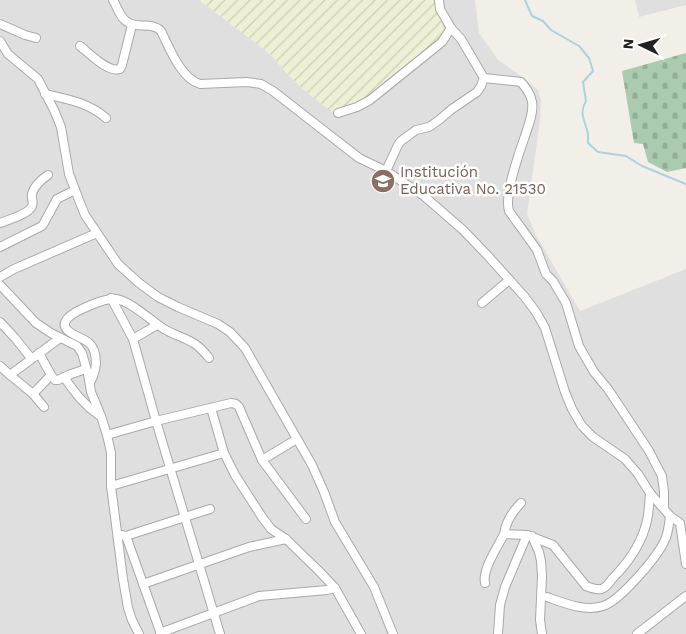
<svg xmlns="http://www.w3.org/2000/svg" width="686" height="634" font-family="'Work Sans',sans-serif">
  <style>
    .residential { fill: #e0dfdf }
    .farmland { fill: url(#farmland-furrows) }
    .cemetery { fill: url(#cemetery-stones) }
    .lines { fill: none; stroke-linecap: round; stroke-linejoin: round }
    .stream { stroke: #aad3df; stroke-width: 2 }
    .minor-casing { stroke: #a9a9a9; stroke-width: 10 }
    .minor { stroke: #fff; stroke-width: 8 }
    .labels { text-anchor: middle; stroke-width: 5; stroke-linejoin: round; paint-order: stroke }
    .education-label { font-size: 15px; fill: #785e54; stroke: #fff; text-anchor: start }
  </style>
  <defs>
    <pattern id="farmland-furrows" width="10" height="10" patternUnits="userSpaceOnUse" patternTransform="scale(1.25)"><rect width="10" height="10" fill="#eef0d5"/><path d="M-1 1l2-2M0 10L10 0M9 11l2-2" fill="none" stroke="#ccceb7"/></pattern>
    <pattern id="cemetery-stones" width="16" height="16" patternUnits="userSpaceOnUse" patternTransform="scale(1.25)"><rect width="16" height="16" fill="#aacbaf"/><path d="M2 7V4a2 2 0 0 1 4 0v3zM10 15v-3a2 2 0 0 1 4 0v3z" fill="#92ae96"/></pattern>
  </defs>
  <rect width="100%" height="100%" fill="#f2efe9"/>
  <g class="residential">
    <path d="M0,0H199L270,54L293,80L325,107L440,16L437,0H475L479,33L498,60L524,78L538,90L541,101L540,121L527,214L536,235L580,311L686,269V634H0Z"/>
    <path d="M635,0H686V5L639,17Z"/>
  </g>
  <path class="farmland" d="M199,0H437L440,16L444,33L438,48L366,105L335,114L309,94L293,80L270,54Z"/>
  <path class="cemetery" d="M686,53V168L667,172L648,162L643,144L634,143L622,71Z"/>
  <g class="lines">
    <path class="stream" d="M525,0L532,16L543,21L551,30L579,46L589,58L593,71L583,82L586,101C578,114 586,122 588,134C588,137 588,140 588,143L598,152L626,156L642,166L686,184"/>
    <g class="minor-casing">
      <g id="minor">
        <path d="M113,0C117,6 119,16 126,21C136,30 151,21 161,31C169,47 181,79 200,84L247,82L261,84L273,91L359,158L386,171L424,196L463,230L488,256L524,296L536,312L545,328L565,392L572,409L582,426L593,437L625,459L638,474L650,493L670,516L680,523L686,564"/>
        <path d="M0,24L25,35L36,38"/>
        <path d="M0,41L8,54L38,79L54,110L61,127L69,174L79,200L85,215L118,264L139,283L158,297L178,307L218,324L230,332L245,348L312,465L324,492L335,522L374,587L393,634"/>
        <path d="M80,46C89,53 108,73 120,69L122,65L132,25"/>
        <path d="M484,78L521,82C526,88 531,94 532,102C534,113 528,126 525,136C519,153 504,195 509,211L537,250L546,274L553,281L566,303L579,346L594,372L608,389L649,451L662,476L664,492V508"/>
        <path d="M45,94C67,99 89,103 106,118"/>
        <path d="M338,113L357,107L370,100L442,42L451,28L440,9L439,0"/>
        <path d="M386,171L398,145L401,141L416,130L429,127L439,120L452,109L477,92L481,86L484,78L461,39L451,28"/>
        <path d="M0,223C8,220 29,214 32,206C34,202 31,198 32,194C34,186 42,179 48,175"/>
        <path d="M0,247L42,226L44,223L57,199L75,190"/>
        <path d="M0,277L14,269L97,233"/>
        <path d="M0,285L36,323L51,333L77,346L82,353L88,374L91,392L101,416L107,435L111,453V486L123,579L128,608L132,620L139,634"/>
        <path d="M111,298L133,339L156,421L220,634"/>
        <path d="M482,303L509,280"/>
        <path d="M0,322L15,338L31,358"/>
        <path d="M133,339L157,325"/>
        <path d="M39,353L51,375L55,380H58L71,374L86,369"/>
        <path d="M0,366L10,375L60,338"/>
        <path d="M10,375L33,394L44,407"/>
        <path d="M64,377C75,393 84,405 100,416"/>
        <path d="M90,382C94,377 95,371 96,364C96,357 95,348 89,343C83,337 57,332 67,319C73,311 107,297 116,299C132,302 150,320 164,329C174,335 186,338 195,344C201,348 205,353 209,358"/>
        <path d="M33,394L51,375"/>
        <path d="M211,408L224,453L235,475L262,517L271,529L286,539L319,571L335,588L361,634"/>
        <path d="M107,435L156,421L231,403L236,404L239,407L262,460L306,519"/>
        <path d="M262,460L297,439"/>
        <path d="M111,486L224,453"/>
        <path d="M504,534C506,521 512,512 521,503"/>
        <path d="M121,535L126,536L210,509"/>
        <path d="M126,536L161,634"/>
        <path d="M532,536L539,552L541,561L542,576L540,620L542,634"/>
        <path d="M485,583C482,569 498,547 504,534L527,535"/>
        <path d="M143,584L249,547L286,539"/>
        <path d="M547,597C564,603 585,612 603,606C620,601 656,558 664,542C668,535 669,525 670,516"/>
        <path d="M160,633L259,596L327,590L335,588"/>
        <path d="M498,634L500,605L505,587L527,535L553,545L586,586C591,588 596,590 601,589C606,588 609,583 612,579C627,564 639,547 645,528C649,517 649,505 650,493"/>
        <path d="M637,634L686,596"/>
      </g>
    </g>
    <use href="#minor" class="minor"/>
  </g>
  <defs>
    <g id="school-disc" transform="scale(1.25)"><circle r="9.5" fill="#8d6e63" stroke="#fff"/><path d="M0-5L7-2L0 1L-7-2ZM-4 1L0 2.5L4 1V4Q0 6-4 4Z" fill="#fff"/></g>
  </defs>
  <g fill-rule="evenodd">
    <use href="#school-disc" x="383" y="181"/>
  </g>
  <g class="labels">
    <g class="education-label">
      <text x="400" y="177">Institución<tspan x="400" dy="17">Educativa No. 21530</tspan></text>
    </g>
  </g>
  <g transform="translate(641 45) rotate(275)" stroke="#ffffff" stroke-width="4" paint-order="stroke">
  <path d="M0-4L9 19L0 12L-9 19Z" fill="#222222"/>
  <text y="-8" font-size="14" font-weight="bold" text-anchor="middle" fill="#222222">N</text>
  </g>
</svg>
